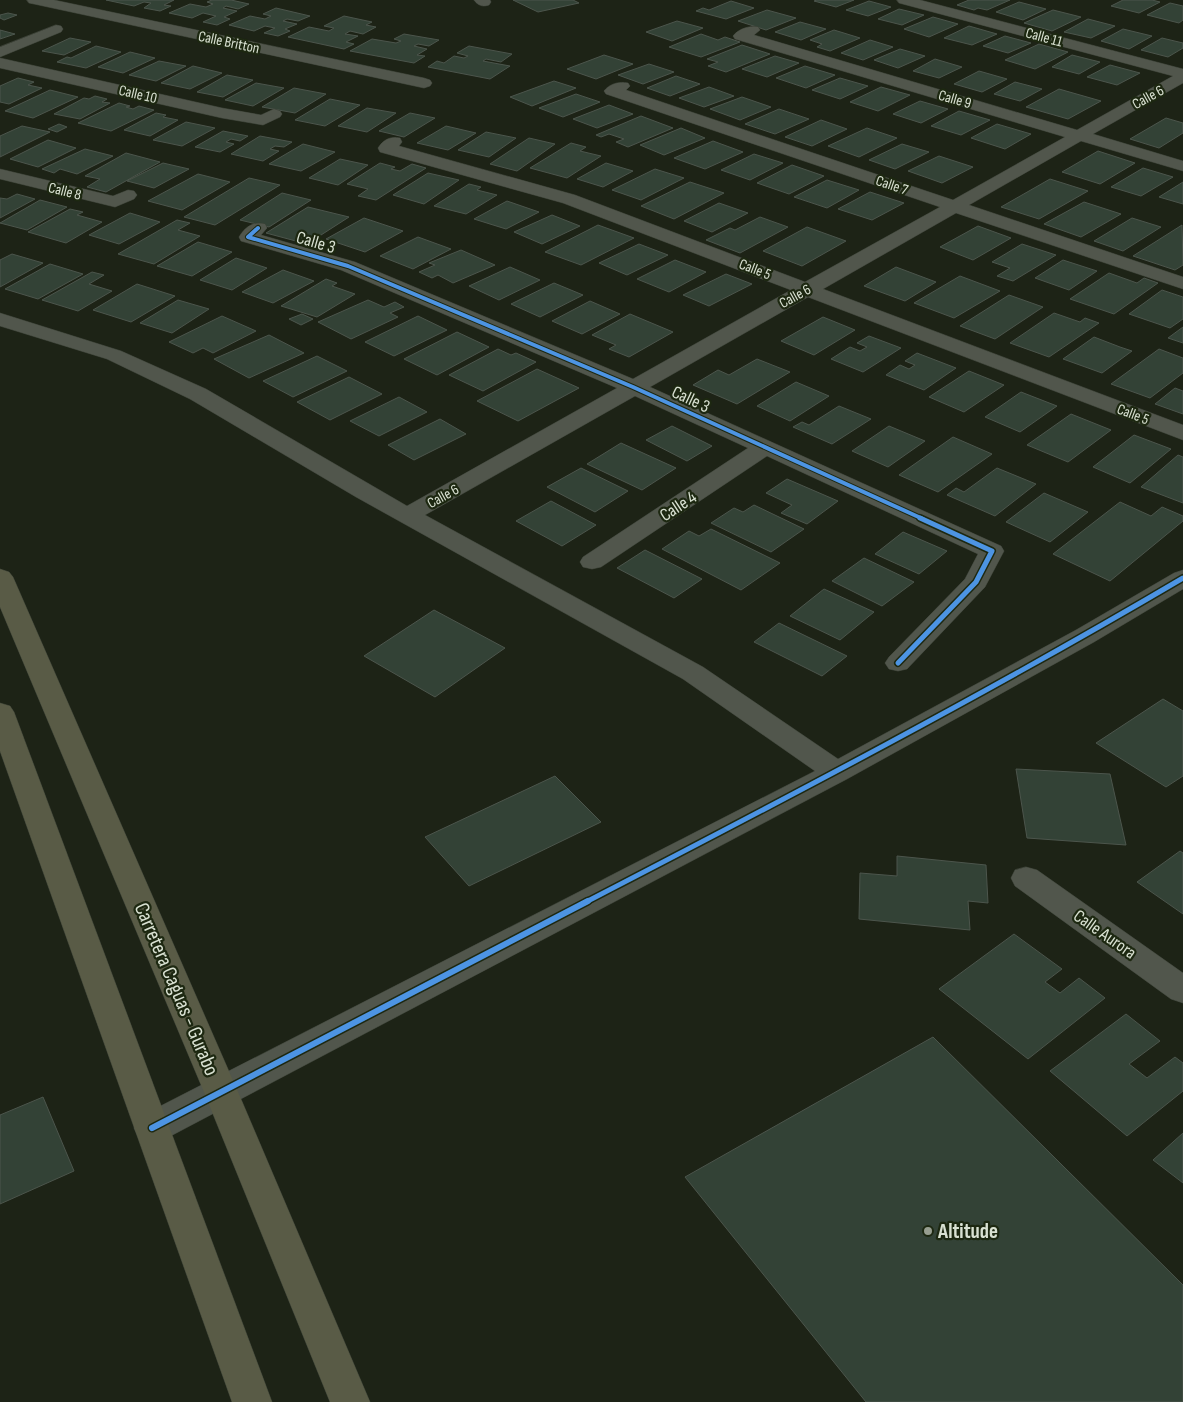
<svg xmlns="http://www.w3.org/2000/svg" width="1183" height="1402" font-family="'Sofia Sans Condensed',sans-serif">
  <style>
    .building { fill: #334236; stroke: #4c554c }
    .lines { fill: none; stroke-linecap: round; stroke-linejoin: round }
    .minor-casing { stroke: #393f34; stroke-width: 1 }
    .major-casing { stroke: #393f34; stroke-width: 1 }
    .minor { fill: #51564c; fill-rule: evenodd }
    .major { fill: #595b46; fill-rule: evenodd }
    .cycleway-far2-casing { stroke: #1d2811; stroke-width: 6 }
    .cycleway-far1-casing { stroke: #1d2811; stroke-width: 8 }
    .cycleway-casing { stroke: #1d2811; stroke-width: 9 }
    .cycleway-far2 { stroke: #4d94e3; stroke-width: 4 }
    .cycleway-far1 { stroke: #4d94e3; stroke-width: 5 }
    .cycleway { stroke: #4d94e3; stroke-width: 6 }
    .poi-dot { fill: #979e90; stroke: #1d2811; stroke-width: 2 }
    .labels { text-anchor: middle; stroke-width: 4.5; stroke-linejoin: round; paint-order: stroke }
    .far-street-label { font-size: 15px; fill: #d9e1d2; stroke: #1d2811 }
    .street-label { font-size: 18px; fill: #d9e1d2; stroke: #1d2811 }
    .near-street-label { font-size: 21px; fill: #d9e1d2; stroke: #1d2811 }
    .near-poi-label { font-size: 21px; font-weight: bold; fill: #d9e1d2; stroke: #1d2811; text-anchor: start }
  </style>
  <rect width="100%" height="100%" fill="#1d2316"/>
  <g class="building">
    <path d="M106,0H174L164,5L171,6L160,11L144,8L151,3L144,2L134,6Z"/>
    <path d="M212,0H231L249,4L238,9L226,6L223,8L237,11L224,17L230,19L217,25L203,22L216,16L203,13L192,18L169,13L190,4L206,7L213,4L207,2Z"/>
    <path d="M513,0H573L579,3L538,12Z"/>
    <path d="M817,0H854L836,7L814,1Z"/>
    <path d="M969,0H1010L987,10L978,8L974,10L957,5Z"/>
    <path d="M1123,0H1152L1160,2L1139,13L1111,6Z"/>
    <path d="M731,1L754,8L726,19L696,11L703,8L709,10Z"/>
    <path d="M869,1L891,7L868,16L846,10Z"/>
    <path d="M1019,2L1046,9L1023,20L996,12Z"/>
    <path d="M1170,3L1183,6V20L1179,23L1147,15Z"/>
    <path d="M276,8L310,16L298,21L287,19L283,21L297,24L285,29L290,31L278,36L264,33L275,28L265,26L254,31L229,25L250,16L265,19L271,16L263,14Z"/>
    <path d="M899,9L924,15L902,25L878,19Z"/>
    <path d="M767,10L796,18L766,30L738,21Z"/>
    <path d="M1053,10L1081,17L1052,31L1024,23Z"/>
    <path d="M8,13L17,15L4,20L0,18V15Z"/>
    <path d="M344,16L372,22L366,25L376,27L363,34L350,31L345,34L358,36L346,42L354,44L344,49L288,37L309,27L329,31L334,28L324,26Z"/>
    <path d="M933,17L958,24L929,37L904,29Z"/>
    <path d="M1088,19L1115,26L1091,38L1064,32Z"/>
    <path d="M677,21L703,28L672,41L646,32Z"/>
    <path d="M800,22L826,29L801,40L775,32Z"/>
    <path d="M969,26L997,34L972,45L944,38Z"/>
    <path d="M1123,29L1152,36L1129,49L1101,41Z"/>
    <path d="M0,30L15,34L0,39Z"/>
    <path d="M834,30L860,38L830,51L817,47L822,44L810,40Z"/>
    <path d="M404,34L439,40L429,46L418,44L414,46L427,49L417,55L425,56L414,63L350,51L372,39L396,43L401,41L394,39Z"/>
    <path d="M701,34L718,40L725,37L740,42L701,57L669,47Z"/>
    <path d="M1005,36L1031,43L1008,53L983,46Z"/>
    <path d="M70,38L91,42L64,55L42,51Z"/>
    <path d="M1162,38L1183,43V48L1168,57L1141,50Z"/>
    <path d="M870,40L893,47L863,60L841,53Z"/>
    <path d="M1039,44L1068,52L1035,69L1005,60Z"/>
    <path d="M742,45L770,54L726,72L708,66L718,62L707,59Z"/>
    <path d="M96,46L121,52L86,68L57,62L67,57L71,58Z"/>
    <path d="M469,46L512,54L501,62L486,59L483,61L510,66L490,79L428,67L437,61L444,63L454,56L464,58L468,56L457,53Z"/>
    <path d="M900,49L925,56L898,68L874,60Z"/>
    <path d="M130,52L155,58L123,73L98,67Z"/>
    <path d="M604,55L633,64L596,79L567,69Z"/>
    <path d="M1072,55L1100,62L1079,74L1052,67Z"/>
    <path d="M775,56L799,63L767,77L742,69Z"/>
    <path d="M935,59L962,67L939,78L913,71Z"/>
    <path d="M159,61L186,66L156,81L129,75Z"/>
    <path d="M649,64L674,72L643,84L618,75Z"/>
    <path d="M1110,65L1140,73L1117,85L1087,77Z"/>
    <path d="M193,66L222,73L190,89L161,83Z"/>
    <path d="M805,66L835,75L806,88L776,78Z"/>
    <path d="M979,71L1007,79L982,92L954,84Z"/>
    <path d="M227,75L253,80L223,97L197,92Z"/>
    <path d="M676,76L700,84L670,96L647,88Z"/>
    <path d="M18,78L34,82L28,85L42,88L9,104L0,102V86Z"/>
    <path d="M840,78L868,86L840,99L812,90Z"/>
    <path d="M554,81L576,88L532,106L510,97Z"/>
    <path d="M1015,82L1042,89L1020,101L994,94Z"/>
    <path d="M256,83L284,88L253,106L225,100Z"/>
    <path d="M709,87L734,96L704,107L679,98Z"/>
    <path d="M881,87L910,95L878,111L850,102Z"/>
    <path d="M294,88L326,94L295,113L262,107Z"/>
    <path d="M1059,89L1101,101L1068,119L1026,107Z"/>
    <path d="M50,90L78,97L33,118L5,111Z"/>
    <path d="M576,94L600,102L563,117L539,108Z"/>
    <path d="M95,96L107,99L102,102L110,103L80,119L54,114L84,98L89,99Z"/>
    <path d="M742,97L771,107L740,120L710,109Z"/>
    <path d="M330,99L360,105L325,126L295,120Z"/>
    <path d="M920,101L948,109L921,123L893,114Z"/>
    <path d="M119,103L130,106L126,107L133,109L139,106L154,110L111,131L78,123Z"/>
    <path d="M609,105L633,114L597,128L573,119Z"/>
    <path d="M367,108L396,113L367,132L338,126Z"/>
    <path d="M779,109L809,119L775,134L745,124Z"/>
    <path d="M959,111L990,120L961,135L931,126Z"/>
    <path d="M156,113L166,115L163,117L178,120L150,136L124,130Z"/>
    <path d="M410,113L435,118L404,137L379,131Z"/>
    <path d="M641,116L673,128L628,147L616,142L624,139L609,134L601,137L596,135Z"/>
    <path d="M1166,118L1183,123V133L1159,148L1130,139Z"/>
    <path d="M821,120L847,129L812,146L785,137Z"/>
    <path d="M186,122L215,128L182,146L153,140Z"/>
    <path d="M59,124L67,127L57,132L48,129Z"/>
    <path d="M997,124L1031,134L1005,149L971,138Z"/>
    <path d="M22,126L50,132L0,157V136Z"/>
    <path d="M446,126L476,133L448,150L417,143Z"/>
    <path d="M681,128L705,138L664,155L640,145Z"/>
    <path d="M867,128L897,138L859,157L828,146Z"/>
    <path d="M223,131L248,136L240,141L231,139L226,142L234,144L220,152L195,147Z"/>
    <path d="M486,132L516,138L489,157L458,150Z"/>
    <path d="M260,136L292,142L284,147L275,146L270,149L279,151L263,161L231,154Z"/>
    <path d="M529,138L555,144L517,171L490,164Z"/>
    <path d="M48,140L76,148L38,167L10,159Z"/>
    <path d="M713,141L743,152L705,169L674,158Z"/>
    <path d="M571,143L586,147L580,151L601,156L567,178L530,168Z"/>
    <path d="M303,144L335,152L301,171L269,164Z"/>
    <path d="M902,144L929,152L895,169L869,160Z"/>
    <path d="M85,149L113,156L77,174L60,169L54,173L42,169Z"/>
    <path d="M1098,151L1135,163L1100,184L1062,172Z"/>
    <path d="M126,153L160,162L106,192L87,187L100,179L85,176Z"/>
    <path d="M754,154L783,163L750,180L721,170Z"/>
    <path d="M939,156L973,167L942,183L908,171Z"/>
    <path d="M340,159L368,165L338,185L309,178Z"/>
    <path d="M163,163L189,169L154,188L127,181Z"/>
    <path d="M380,163L395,167L391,169L400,171L412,164L426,168L376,200L358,196L368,189L347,184Z"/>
    <path d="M606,163L633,171L603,187L577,179Z"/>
    <path d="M792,165L824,176L789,194L757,183Z"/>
    <path d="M1143,168L1173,177L1141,196L1111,187Z"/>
    <path d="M655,169L684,178L641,200L612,190Z"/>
    <path d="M428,173L459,180L424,204L393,195Z"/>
    <path d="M198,174L230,182L182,210L148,201Z"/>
    <path d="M249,178L280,185L215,225L184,217Z"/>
    <path d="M1050,179L1088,191L1039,219L1001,207Z"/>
    <path d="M827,180L859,190L827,208L794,197Z"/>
    <path d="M690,182L724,193L674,219L641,206Z"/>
    <path d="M1183,182V204L1159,197Z"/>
    <path d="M469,184L481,187L477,190L497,195L466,214L434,206Z"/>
    <path d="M870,192L904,203L872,220L838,209Z"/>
    <path d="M282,193L311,200L269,227L240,220Z"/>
    <path d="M17,194L35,199L0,218V198L7,199Z"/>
    <path d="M40,200L67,207L27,230L0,223Z"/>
    <path d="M507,201L539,212L506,229L474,219Z"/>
    <path d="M1084,202L1121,214L1081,237L1044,224Z"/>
    <path d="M719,203L748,213L712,232L684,221Z"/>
    <path d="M308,207L349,217L307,244L266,233Z"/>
    <path d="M70,209L83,212L77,215L102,222L66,243L28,232Z"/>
    <path d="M130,213L160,222L119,244L89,235Z"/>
    <path d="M552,215L580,226L542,244L514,232Z"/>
    <path d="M760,217L788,227L740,253L706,240L730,228L735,230Z"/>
    <path d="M364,218L403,231L365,252L326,239Z"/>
    <path d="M1132,218L1161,227L1123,251L1094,241Z"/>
    <path d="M177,220L190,223L178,230L200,236L154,264L118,254Z"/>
    <path d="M598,225L634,238L581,265L545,252Z"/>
    <path d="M1182,225L1183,265L1175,270L1133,256Z"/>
    <path d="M978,226L1011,238L973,260L940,247Z"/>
    <path d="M807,227L846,241L802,266L763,251Z"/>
    <path d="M418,237L451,249L413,269L380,256Z"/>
    <path d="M198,242L232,252L192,276L157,266Z"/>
    <path d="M639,244L668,255L627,275L599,263Z"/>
    <path d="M1022,244L1056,255L1013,281L997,276L1010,268L992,262Z"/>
    <path d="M461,250L495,265L453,283L438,275L432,278L419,272L435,265L429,263Z"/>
    <path d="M12,254L43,263L0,287V260Z"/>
    <path d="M236,258L267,268L232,290L200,280Z"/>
    <path d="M675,260L706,272L669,292L637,279Z"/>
    <path d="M1063,260L1097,271L1069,290L1035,278Z"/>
    <path d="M50,264L83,274L38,299L5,289Z"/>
    <path d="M510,267L540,280L499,300L469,286Z"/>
    <path d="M896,267L936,282L905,301L864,286Z"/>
    <path d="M283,270L314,281L273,303L242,292Z"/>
    <path d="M92,272L104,275L89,284L112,291L78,311L42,300Z"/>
    <path d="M1109,273L1137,283L1144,278L1158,283L1114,314L1070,299Z"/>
    <path d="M726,274L752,284L709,306L683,295Z"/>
    <path d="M960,276L1000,291L954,318L914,303Z"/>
    <path d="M326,279L337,283L332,286L355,294L317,317L281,306Z"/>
    <path d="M554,283L583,295L540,317L511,304Z"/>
    <path d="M137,284L175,296L131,322L93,310Z"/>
    <path d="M1162,290L1183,297V319L1170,328L1129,314Z"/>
    <path d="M1009,295L1043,307L995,339L960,326Z"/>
    <path d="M178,300L209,309L172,333L140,323Z"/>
    <path d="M368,300L384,307L395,302L404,307L390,313L398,317L351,339L318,322Z"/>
    <path d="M590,301L620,314L582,334L552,321Z"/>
    <path d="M1054,313L1080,322L1085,318L1099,323L1049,357L1010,343Z"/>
    <path d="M302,314L313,319L301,325L289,319Z"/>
    <path d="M630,314L673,332L629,357L609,349L616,345L592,335Z"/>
    <path d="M222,316L256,331L213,353L203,348L193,353L169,342Z"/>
    <path d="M418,316L447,330L394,356L365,342Z"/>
    <path d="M823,317L855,330L814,355L781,341Z"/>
    <path d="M1183,327V343L1168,338Z"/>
    <path d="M457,332L489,347L437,375L404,359Z"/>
    <path d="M269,335L304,353L249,378L214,359Z"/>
    <path d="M869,336L901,348L863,372L831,359L850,347L860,351L867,347L857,343Z"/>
    <path d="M1094,337L1120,347L1132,351L1102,373L1063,359Z"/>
    <path d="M498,349L511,355L516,353L536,362L483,391L449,375Z"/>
    <path d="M1159,349L1183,358V373L1150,398L1111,384Z"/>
    <path d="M917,353L956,368L924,390L886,375L900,365L909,369L915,365L905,361Z"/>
    <path d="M317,356L347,371L293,397L263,381Z"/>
    <path d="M757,359L790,372L737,404L693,385L718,370L729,375Z"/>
    <path d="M537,369L579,388L518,421L477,401Z"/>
    <path d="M969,371L1004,385L964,412L929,397Z"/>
    <path d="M349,377L382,394L330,420L297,402Z"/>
    <path d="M796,382L829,396L790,421L757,406Z"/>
    <path d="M1175,388L1183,391V414L1155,404Z"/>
    <path d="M1021,392L1057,406L1020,432L985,417Z"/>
    <path d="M399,397L427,412L379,436L350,421Z"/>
    <path d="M839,406L871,419L832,444L793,427L802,422L809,425Z"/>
    <path d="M1071,414L1111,430L1068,462L1027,445Z"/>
    <path d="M440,419L466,434L414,460L388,445Z"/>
    <path d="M672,426L712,446L687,461L646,440Z"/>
    <path d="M889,426L925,441L888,467L852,451Z"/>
    <path d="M1134,435L1171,449L1130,483L1093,467Z"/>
    <path d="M953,437L992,454L938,492L899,475Z"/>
    <path d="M621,443L676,468L642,490L587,464Z"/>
    <path d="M1178,455L1183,457V503L1141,487Z"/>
    <path d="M581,468L628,491L595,512L547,487Z"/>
    <path d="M997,468L1036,484L995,516L947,495L956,488L964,492Z"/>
    <path d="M787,479L838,501L807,524L781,513L792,505L766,493Z"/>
    <path d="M1044,493L1088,512L1050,542L1006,522Z"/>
    <path d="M551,501L596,525L562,546L516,521Z"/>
    <path d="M1120,502L1151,516L1162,507L1183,516V521L1110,581L1053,554Z"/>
    <path d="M754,505L804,529L771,552L711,523L734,508L743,512Z"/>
    <path d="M711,529L780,563L741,590L662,549L689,531L699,536Z"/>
    <path d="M903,532L947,551L919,574L875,554Z"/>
    <path d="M645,550L702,579L674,598L617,568Z"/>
    <path d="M864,558L914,582L882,606L832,581Z"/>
    <path d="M824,589L874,612L840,640L790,616Z"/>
    <path d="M434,610L505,648L435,697L364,656Z"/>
    <path d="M779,623L847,656L822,676L754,642Z"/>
    <path d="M1163,699L1183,711V776L1166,787L1096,743Z"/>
    <path d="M1016,769L1110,774L1126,845L1027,838Z"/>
    <path d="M555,776L601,822L469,886L425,837Z"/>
    <path d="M1180,851L1183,853V914L1137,882Z"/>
    <path d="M897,856L986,865L988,903L968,901L970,930L859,919L860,873L897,876Z"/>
    <path d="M1014,934L1062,969L1045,982L1060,993L1079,978L1105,998L1028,1059L939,989Z"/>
    <path d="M1126,1014L1160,1041L1129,1064L1147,1078L1175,1057L1183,1063V1091L1127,1136L1050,1071Z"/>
    <path d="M933,1037L1183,1285V1402H866L685,1177Z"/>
    <path d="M43,1097L74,1171L0,1204V1115Z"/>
    <path d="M1183,1133V1183L1153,1160Z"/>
  </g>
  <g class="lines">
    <g class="minor-casing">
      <g id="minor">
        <path d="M27,0H54L424,78L430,80L432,83L430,86L424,88L34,4L29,3Z"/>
        <path d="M474,0H490L491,2L489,5C483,7 478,6 474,0Z"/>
        <path d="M897,0H920L1183,69V83L1093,134L1183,161V171L1081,141L969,205L1183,277V289L956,213L823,289L1183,425V440L808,297L650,387L1001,546L1004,551L985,587L907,669L898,671L889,669L885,663L889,657L965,579L978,554L767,456L601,567L592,569L583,567L580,562L583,557L748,448L635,396L425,515L703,667L838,759L1076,630L1174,573L1183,570V589L1094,642L847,779L165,1139L152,1143L139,1139L134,1128L139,1117L815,771L683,679L356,497L190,399L107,359L0,326V313L121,351L206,389L407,506L617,388L341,270L241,241L239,237C245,227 253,221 265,224L267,228L261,235L355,262L633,379L791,290L563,203L380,152L378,148C383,140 390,136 400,138L402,142L399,146L575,195L805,282L940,207L606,94L604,91C609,84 619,81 628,83L630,86L626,90L953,200L1065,137L735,39L733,36C738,29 750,25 758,27L760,30L754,35L1077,130L1173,76L899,3Z"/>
        <path d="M56,25L61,26L63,29L61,32L0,57V47Z"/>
        <path d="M0,58L222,108L261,115L274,109L280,111L282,114L280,117L263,125L222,118L0,68Z"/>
        <path d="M0,169L113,196L128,190L134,191L137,195L134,199L115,207L0,179Z"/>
        <path d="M1026,867L1037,870L1183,973V1003L1171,999L1015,886L1011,878L1015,870Z"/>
      </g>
    </g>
    <g class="major-casing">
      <g id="major">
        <path d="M0,569L9,572L13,577L238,1092L370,1402H330L204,1092L0,607Z"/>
        <path d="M0,703L10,706L14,712L272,1402H232L0,751Z"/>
      </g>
    </g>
    <use href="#minor" class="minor"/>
    <use href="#major" class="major"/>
    <g class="cycleway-far2-casing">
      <path id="cycleway-far2" d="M258,228L248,237L348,266L633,387L923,519"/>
    </g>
    <g class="cycleway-far1-casing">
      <g id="cycleway-far1">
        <path d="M898,663L976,582L992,551L920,518"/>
        <path d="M586,902C787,798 988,693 1183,578"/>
      </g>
    </g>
    <g class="cycleway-casing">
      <path id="cycleway" d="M152,1128L588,901"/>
    </g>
    <use href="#cycleway-far2" class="cycleway-far2"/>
    <use href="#cycleway-far1" class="cycleway-far1"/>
    <use href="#cycleway" class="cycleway"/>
  </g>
  <circle class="poi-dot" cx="928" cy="1231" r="5"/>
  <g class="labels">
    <g class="far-street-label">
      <text transform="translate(1044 37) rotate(15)" y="5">Calle 11</text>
      <text transform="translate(229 42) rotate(12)" y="5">Calle Britton</text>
      <text transform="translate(138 94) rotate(13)" y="5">Calle 10</text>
      <text transform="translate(1148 97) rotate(-29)" y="5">Calle 6</text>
      <text transform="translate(955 99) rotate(16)" y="5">Calle 9</text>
      <text transform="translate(892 185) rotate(19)" y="5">Calle 7</text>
      <text transform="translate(65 191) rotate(14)" y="5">Calle 8</text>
      <text transform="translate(755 269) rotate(21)" y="5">Calle 5</text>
      <text transform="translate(795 296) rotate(-29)" y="5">Calle 6</text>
      <text transform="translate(1133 414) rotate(21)" y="5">Calle 5</text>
      <text transform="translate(443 496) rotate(-29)" y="5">Calle 6</text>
    </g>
    <g class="street-label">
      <text transform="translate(316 242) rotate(16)" y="6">Calle 3</text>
      <text transform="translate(691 399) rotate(25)" y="6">Calle 3</text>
      <text transform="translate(678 506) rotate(-33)" y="6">Calle 4</text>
      <text transform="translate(1105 934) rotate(35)" y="6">Calle Aurora</text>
    </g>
    <g class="near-street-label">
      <text transform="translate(177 989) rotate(67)" y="7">Carretera Caguas - Gurabo</text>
    </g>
    <g class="near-poi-label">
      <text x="938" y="1238">Altitude</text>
    </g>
  </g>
</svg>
